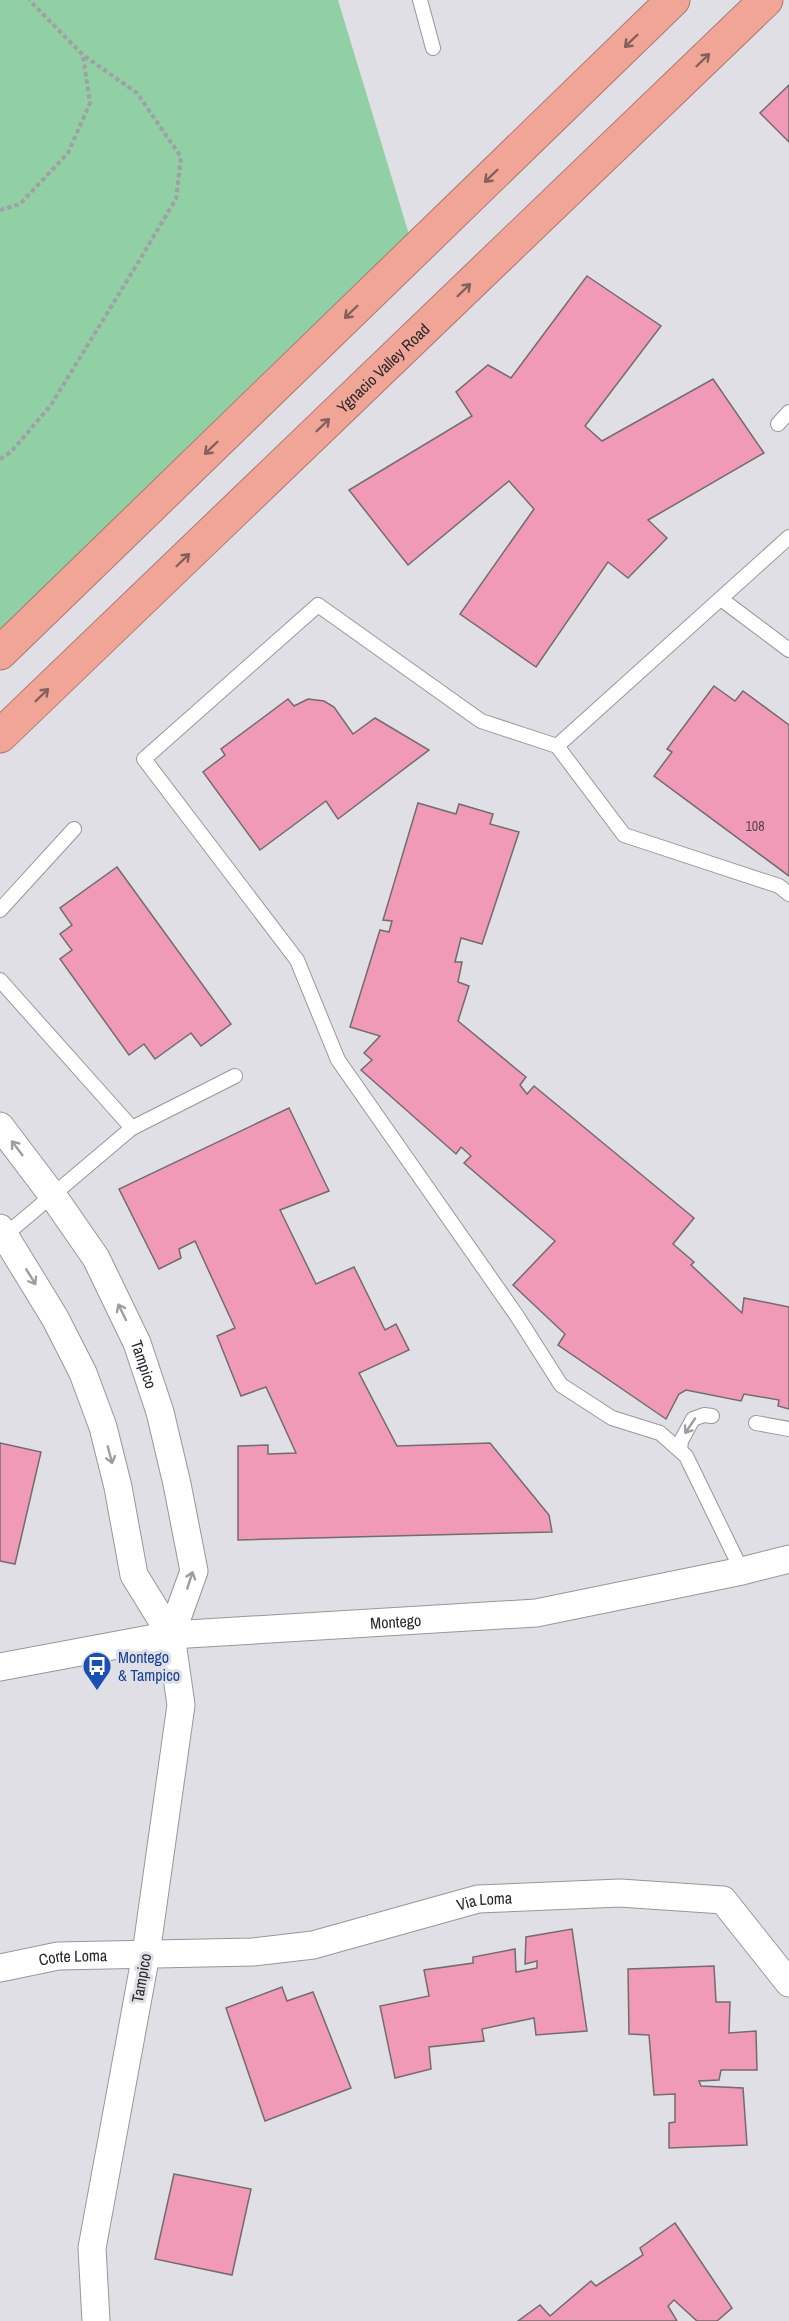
<svg xmlns="http://www.w3.org/2000/svg" width="789" height="2321" font-family="'Archivo Narrow',sans-serif">
  <style>
    .green { fill: #91cfa5 }
    .building { fill: #f19ab8; stroke: #726c6d; stroke-width: 1.5 }
    .lines { fill: none; stroke-linecap: round; stroke-linejoin: round }
    .lane-casing { stroke: #97969b; stroke-width: 16 }
    .street-casing { stroke: #97969b; stroke-width: 29 }
    .highway-casing { stroke: #ab7971; stroke-width: 35 }
    .path { stroke: #a1a0a5; stroke-width: 4; stroke-dasharray: 4.5 3; stroke-linecap: butt }
    .lane { stroke: #fff; stroke-width: 14 }
    .street { stroke: #fff; stroke-width: 27 }
    .highway { stroke: #f1a597; stroke-width: 33 }
    .oneway { stroke: #82605b }
    .oneway2 { stroke: #9e9e9f }
    .labels { text-anchor: middle; stroke-width: 6; stroke-linejoin: round; paint-order: stroke }
    .number-label { font-size: 14px; fill: #5a444e }
    .street-label { font-size: 16px; fill: #28282a; stroke: #e0dfe5 }
    .transit-label { font-size: 16px; fill: #164399; stroke: #e0dfe5; text-anchor: start }
  </style>
  <rect width="100%" height="100%" fill="#e0dfe5"/>
  <path class="green" d="M0,0H338L414,251L0,653Z"/>
  <g class="building">
    <path d="M789,85V142L760,113Z"/>
    <path d="M587,276L661,326L585,426L602,441L713,379L764,453L648,520L667,538L628,578L608,562L536,667L460,614L534,509L509,481L408,565L349,490L472,416L456,392L488,365L511,378Z"/>
    <path d="M714,686L735,701L743,691L789,725V876L654,776L672,752L667,749Z"/>
    <path d="M288,699L294,706L308,699L324,701L334,707L353,734L375,718L429,750L338,819L326,801L260,850L203,772L225,755L221,749Z"/>
    <path d="M418,803L456,814L459,804L493,814L490,824L519,832L482,944L461,938L455,962H462L458,982L469,986L458,1021L526,1077L520,1085L527,1094L534,1086L694,1218L673,1244L694,1262L691,1265L742,1313L744,1298L789,1307V1409L778,1406L779,1400L744,1394L741,1401L686,1390L679,1394L666,1419L558,1345L565,1334L513,1285L555,1241L464,1163L471,1156L461,1147L456,1154L361,1070L372,1060L364,1053L380,1036L350,1027L380,930L389,932L392,921L383,920Z"/>
    <path d="M117,867L231,1024L201,1046L191,1033L155,1059L144,1044L129,1055L60,959L72,950L60,934L72,925L60,908Z"/>
    <path d="M289,1108L329,1191L280,1210L316,1284L354,1267L385,1330L396,1324L409,1350L359,1373L397,1446L490,1443L549,1515L552,1532L238,1540V1446L268,1445V1454L296,1453L266,1387L241,1396L217,1336L235,1328L195,1241L179,1249L181,1258L159,1269L119,1189Z"/>
    <path d="M0,1443L41,1452L15,1564L0,1561Z"/>
    <path d="M572,1929L587,2031L536,2035L534,2018L482,2029L484,2041L429,2047L431,2069L395,2078L380,2006L429,1996L424,1970L473,1963V1957L515,1949L516,1972L537,1968V1961L525,1964L526,1937Z"/>
    <path d="M714,1966L716,2002H730L729,2033L756,2031L757,2070H721L719,2080L699,2081L701,2086L743,2088L747,2145L669,2148V2123L675,2122V2094L654,2095L649,2035L629,2034L628,1969Z"/>
    <path d="M282,1987L287,2001L313,1992L351,2088L265,2121L226,2008Z"/>
    <path d="M174,2174L251,2189L232,2275L155,2259Z"/>
    <path d="M675,2223L732,2308L717,2321H697L674,2300L668,2306L677,2321H518L540,2305L550,2316L591,2281L596,2286L643,2255L640,2248Z"/>
  </g>
  <g class="lines">
    <g class="lane-casing">
      <g id="lane">
        <path d="M420,0L433,48"/>
        <path d="M778,424L789,412"/>
        <path d="M721,599L789,650"/>
        <path d="M557,746L789,537"/>
        <path d="M0,910L74,829"/>
        <path d="M0,980L132,1128L235,1076"/>
        <path d="M3,1237L132,1128"/>
        <path d="M756,1423L789,1429"/>
        <path d="M680,1450L681,1441L693,1419L704,1415L712,1416"/>
        <path d="M742,1571L686,1456L660,1433L612,1418L561,1385L517,1316L338,1060L297,960L144,759L318,605L481,721L557,746L624,835L779,886L789,894"/>
      </g>
    </g>
    <g class="street-casing">
      <g id="street">
        <path id="s1" d="M0,1126L53,1196L96,1258L137,1343L160,1412L177,1484L194,1571L171,1635"/>
        <path d="M0,1228L55,1318L83,1373L103,1427L118,1487L134,1575L171,1635L181,1705L146,1954L92,2248L96,2321"/>
        <path id="s2" d="M0,1667L171,1635L536,1613L742,1571L789,1559"/>
        <path id="s3" d="M0,1968L58,1956L253,1952L313,1945L478,1899L620,1893L723,1900L789,1983"/>
      </g>
    </g>
    <g class="highway-casing">
      <g id="highway">
        <path d="M0,653L673,0"/>
        <path id="s4" d="M0,736L766,0"/>
      </g>
    </g>
    <g class="path">
      <path d="M0,210L20,204L68,153L90,103L83,56"/>
      <path d="M0,459L11,452L51,405L136,266L176,199L181,157L137,93L83,55L29,0"/>
    </g>
    <use href="#lane" class="lane"/>
    <use href="#street" class="street"/>
    <use href="#highway" class="highway"/>
  </g>
  <defs><path id="oneway-shaft" d="M-6 0H5M1.5-3L5.5 0L1.5 3" fill="none" stroke-width="1.6" stroke-linecap="round" stroke-linejoin="round" transform="scale(1.5)"/></defs>
  <g class="oneway">
    <use href="#oneway-shaft" transform="translate(631 41) rotate(136)"/>
    <use href="#oneway-shaft" transform="translate(703 60) rotate(-44)"/>
    <use href="#oneway-shaft" transform="translate(491 176) rotate(136)"/>
    <use href="#oneway-shaft" transform="translate(464 290) rotate(-44)"/>
    <use href="#oneway-shaft" transform="translate(351 312) rotate(136)"/>
    <use href="#oneway-shaft" transform="translate(323 425) rotate(-44)"/>
    <use href="#oneway-shaft" transform="translate(211 448) rotate(136)"/>
    <use href="#oneway-shaft" transform="translate(183 560) rotate(-44)"/>
    <use href="#oneway-shaft" transform="translate(42 695) rotate(-44)"/>
  </g>
  <g class="oneway2">
    <use href="#oneway-shaft" transform="translate(17 1148) rotate(-127)"/>
    <use href="#oneway-shaft" transform="translate(31 1277) rotate(59)"/>
    <use href="#oneway-shaft" transform="translate(122 1312) rotate(-116)"/>
    <use href="#oneway-shaft" transform="translate(690 1426) rotate(124)"/>
    <use href="#oneway-shaft" transform="translate(110 1455) rotate(75)"/>
    <use href="#oneway-shaft" transform="translate(190 1580) rotate(-72)"/>
  </g>
  <defs>
    <g id="bus-pin" transform="scale(1.5)"><path d="M0 17L-7.5 6A9.5 9.5 0 1 1 7.5 6Z" fill="#1a4fb4" stroke="#e0dfe5"/><path d="M-5-6H5V4H4V6H2V4H-2V6H-4V4H-5ZM-3.5-4V0h7V-4ZM-3.5 1.2v1.5H-2V1.2ZM2 1.2v1.5H3.5V1.2Z" fill="#fff"/></g>
  </defs>
  <g fill-rule="evenodd">
    <use href="#bus-pin" x="97" y="1666"/>
  </g>
  <g class="labels">
    <g class="number-label">
      <text x="755" y="831">108</text>
    </g>
    <g class="street-label">
      <text dy="6" stroke="none"><textPath href="#s4" startOffset="531">Ygnacio Valley Road</textPath></text>
      <text dy="6" stroke="none"><textPath href="#s1" startOffset="280">Tampico</textPath></text>
      <text dy="6" stroke="none"><textPath href="#s2" startOffset="399">Montego</textPath></text>
      <text dy="6" stroke="none"><textPath href="#s3" startOffset="492">Via Loma</textPath></text>
      <text dy="6" stroke="none"><textPath href="#s3" startOffset="74">Corte Loma</textPath></text>
      <text transform="translate(141 1978) rotate(-80)" y="6">Tampico</text>
    </g>
    <g class="transit-label">
      <text x="118" y="1663">Montego<tspan x="118" dy="18">&amp; Tampico</tspan></text>
    </g>
  </g>
</svg>
